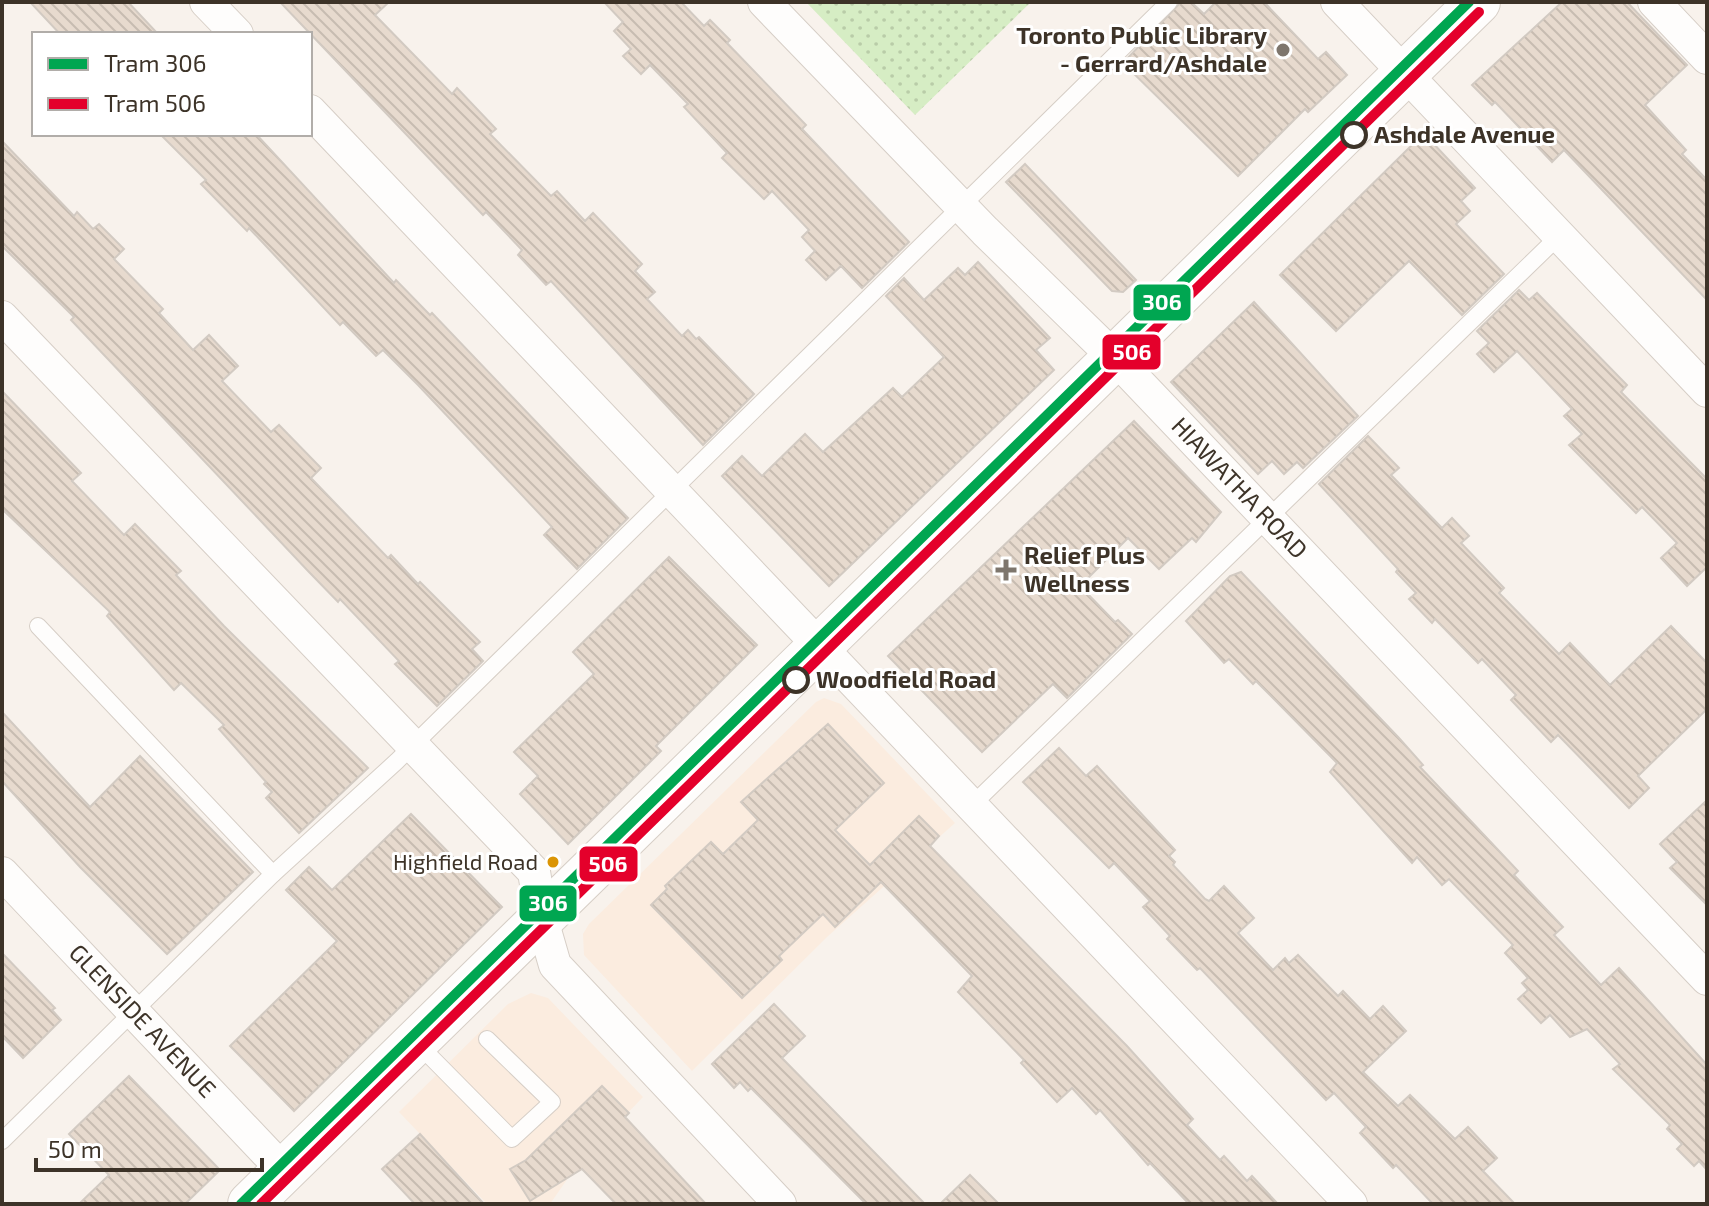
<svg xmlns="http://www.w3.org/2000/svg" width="1709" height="1206" font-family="'Exo 2',sans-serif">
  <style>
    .built { fill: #fbecdf }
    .green { fill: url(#green-dots) }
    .building { fill: url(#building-back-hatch); stroke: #d2cac2; stroke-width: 2 }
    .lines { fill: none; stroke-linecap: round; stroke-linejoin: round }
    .lane-casing { stroke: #d6cec6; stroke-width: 18 }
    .street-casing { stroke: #d6cec6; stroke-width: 34 }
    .secondary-casing { stroke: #d6cec6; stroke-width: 46 }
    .lane { stroke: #fefdfc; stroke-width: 16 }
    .street { stroke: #fefdfc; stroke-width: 32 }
    .secondary { stroke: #fefdfc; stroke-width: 44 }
    .tram-1-casing { stroke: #fff; stroke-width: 16 }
    .tram-2-casing { stroke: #fff; stroke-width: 16 }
    .tram-1 { stroke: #00a651; stroke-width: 10 }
    .tram-2 { stroke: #e4002b; stroke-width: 10 }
    .poi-dot { fill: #7e766d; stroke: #fff; stroke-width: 3 }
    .stop-dot { fill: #fff; stroke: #3d3328; stroke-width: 4 }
    .bus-dot { fill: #db9506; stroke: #fff; stroke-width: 3 }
    .labels { text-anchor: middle; stroke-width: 6; stroke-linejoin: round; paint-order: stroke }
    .bus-label { font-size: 22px; fill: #3d3328; stroke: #fff; text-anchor: end }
    .poi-label { font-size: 24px; font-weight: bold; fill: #3d3328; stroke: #fff; text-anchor: end }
    .stop-label { font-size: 24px; font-weight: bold; fill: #3d3328; stroke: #fff; text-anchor: start }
    .street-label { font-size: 24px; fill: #3d3328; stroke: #fff }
    .line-badge { stroke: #fff; stroke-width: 3 }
    .badge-label { font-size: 22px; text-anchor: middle; font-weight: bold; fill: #fff }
  </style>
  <defs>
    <pattern id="green-dots" width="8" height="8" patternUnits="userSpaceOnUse" patternTransform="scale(2)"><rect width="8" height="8" fill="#d6edc4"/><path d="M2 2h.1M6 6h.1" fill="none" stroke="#b9cca8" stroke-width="1.8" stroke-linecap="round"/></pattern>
    <pattern id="building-back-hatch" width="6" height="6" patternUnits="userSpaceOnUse" patternTransform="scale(2)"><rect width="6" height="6" fill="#e7dace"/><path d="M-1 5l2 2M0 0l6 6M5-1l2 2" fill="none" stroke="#c7bcb1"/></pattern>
  </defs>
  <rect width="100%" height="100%" fill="#f8f2ec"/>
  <g class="built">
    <path d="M824,698L841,704L955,823L827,937L692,1071L584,955L583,934L589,924L816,702Z"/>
    <path d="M531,993L548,998L643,1097L575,1168L550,1204H487L399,1112L508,1004Z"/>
  </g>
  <path class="green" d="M806,2H1031L915,115Z"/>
  <g class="building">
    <path d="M30,2H128L158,34H60Z"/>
    <path d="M280,2H389L375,15L452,94L457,88L496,129L490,134L551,196L557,191L585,221L593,213L642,264L635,271L655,292L647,299L682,336L688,330L696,339L699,337L754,394L703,445L551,281L546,285L518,255L522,250L486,212L483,215Z"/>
    <path d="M604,2H681L704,26L710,20L730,40L727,43L806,125L802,129L909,242L862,288L841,266L826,280L806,260L815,251L802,237L809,230L772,191L764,199L722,158L727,153L684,107L688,104L650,65L641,74L623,56L631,49L614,31L623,22Z"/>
    <path d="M1181,2H1191L1204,14L1216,2H1264L1318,59L1326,52L1347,75L1308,112L1305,109L1238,176L1123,63Z"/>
    <path d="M1562,2H1627L1687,65L1645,105L1686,150L1682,154L1707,180V300L1564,150L1552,162L1495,102L1492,105L1472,85Z"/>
    <path d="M160,134H256L394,283L396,280L430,315L432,313L628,518L577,569L544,535L552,527L418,385L383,350L376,356L343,322L340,325L249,228L247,231L201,184L206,180Z"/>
    <path d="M1418,139L1431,141L1475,188L1461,201L1470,211L1456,224L1504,274L1462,315L1409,261L1336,331L1280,275Z"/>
    <path d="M2,141L74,216L77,212L93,229L99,224L124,249L114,259L163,309L159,313L193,350L209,335L238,366L222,381L271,432L279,425L321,468L311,478L388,558L391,555L418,584L420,582L480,642L472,649L483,661L437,706L395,664L399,661L340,599L338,602L309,572L71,320L74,317L2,246Z"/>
    <path d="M1025,164L1136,280L1123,292L1112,291L1006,182Z"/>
    <path d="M978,262L1050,338L1036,350L1054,370L829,586L722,476L742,456L762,476L805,434L823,452L893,388L902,397L944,357L886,296L904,278L924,300L958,268L965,275Z"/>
    <path d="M1519,290L1529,300L1537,293L1627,385L1621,392L1707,479V567L1687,586L1661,558L1677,543L1642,507L1636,513L1569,445L1582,434L1564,416L1572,409L1517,351L1494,372L1477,354L1489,343L1477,331Z"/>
    <path d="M1254,302L1358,416L1303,468L1297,462L1284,474L1272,461L1258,474L1171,382Z"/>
    <path d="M2,391L81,473L72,481L124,535L135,524L181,571L176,575L224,626L368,768L299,833L266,798L272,792L264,784L266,782L219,729L224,725L181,683L174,690L107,616L110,612L2,509Z"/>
    <path d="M1134,421L1221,512L1196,542L1192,538L1159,569L1128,538L1080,586L1115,622L1118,620L1132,634L1067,698L1053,684L982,752L888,656Z"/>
    <path d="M1368,436L1399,468L1391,475L1442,528L1452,518L1469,536L1461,543L1504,588L1499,593L1559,654L1570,643L1610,685L1671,626L1707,663V709L1638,776L1649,788L1629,808L1558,735L1551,742L1511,700L1516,695L1482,659L1478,663L1435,619L1432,623L1409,599L1416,593L1396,572L1398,569L1319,484Z"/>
    <path d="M669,557L757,645L656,746L661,751L568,844L520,794L538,776L514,752L594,674L573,652Z"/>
    <path d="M1241,572L1399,738L1423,765L1420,767L1518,871L1514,875L1563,927L1554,935L1601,985L1619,968L1707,1065V1170L1699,1161L1694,1166L1677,1149L1682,1144L1667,1129L1670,1125L1613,1069L1620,1064L1587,1029L1570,1037L1550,1015L1541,1023L1518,999L1528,990L1522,983L1528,978L1505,953L1513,945L1449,879L1442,885L1417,857L1412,863L1330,772L1337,763L1256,681L1253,684L1229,659L1224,663L1186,621L1230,576Z"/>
    <path d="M2,712L90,807L140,756L253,872L167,954L80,867L2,781Z"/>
    <path d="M828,724L884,783L835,830L870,865L919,816L939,836L930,846L1127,1046L1193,1119L1187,1125L1220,1160L1224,1156L1247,1181L1252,1176L1278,1204H1189L1150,1163L1148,1165L1100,1110L1096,1114L1072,1088L1057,1102L1021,1063L1024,1060L958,992L972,976L881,882L835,927L823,914L779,956L782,960L742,998L651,905L667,889L665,886L711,842L723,854L758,820L741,802Z"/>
    <path d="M1059,748L1086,776L1097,766L1175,850L1169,856L1175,862L1173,865L1205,899L1209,901L1224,886L1254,918L1238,933L1273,970L1285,958L1289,963L1298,955L1338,996L1343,991L1370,1019L1383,1006L1406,1031L1363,1072L1398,1106L1410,1095L1455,1139L1468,1127L1497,1158L1483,1171L1515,1204H1433L1396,1165L1393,1168L1360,1133L1366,1127L1334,1093L1326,1100L1200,968L1197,970L1167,939L1170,936L1143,907L1150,901L1114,863L1109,868L1023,782Z"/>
    <path d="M1707,800V905L1670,868L1677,862L1660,844Z"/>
    <path d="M411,814L502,907L294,1111L230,1046L337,941L286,890L309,867L332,890Z"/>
    <path d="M2,953L55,1008L52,1010L61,1020L23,1058L2,1036Z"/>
    <path d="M774,1004L805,1036L782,1058L925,1204H866L751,1088L748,1091L740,1082L734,1088L712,1064Z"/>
    <path d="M129,1076L220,1170L185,1204H79L109,1175L69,1134Z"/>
    <path d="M602,1086L629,1113L625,1117L706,1204H616L582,1169L530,1201L510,1169L526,1160Z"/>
    <path d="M420,1134L484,1204H415L382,1169Z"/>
    <path d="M970,1175L999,1204H940Z"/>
  </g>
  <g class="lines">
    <g class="lane-casing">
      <g id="lane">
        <path d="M38,626L273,874"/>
        <path d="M971,806L1560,235"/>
        <path d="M417,1043L512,1139L552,1102L487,1039"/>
        <path d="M2,1141L273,874L397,761L1169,2"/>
      </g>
    </g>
    <g class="street-casing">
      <g id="street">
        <path d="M206,2L237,34"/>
        <path id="s1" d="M764,2L985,231L1115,358L1707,979"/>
        <path d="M1337,2L1707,391"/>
        <path d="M1654,2L1707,58"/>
        <path d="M310,111L1351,1204"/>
        <path d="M2,317L534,872L542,920L555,965L780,1204"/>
        <path id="s2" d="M2,873L284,1171"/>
      </g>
    </g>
    <g class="secondary-casing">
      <path id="secondary" d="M250,1204L1478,2"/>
    </g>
    <use href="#lane" class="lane"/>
    <use href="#street" class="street"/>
    <use href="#secondary" class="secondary"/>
    <g class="tram-1-casing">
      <path id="tram-1" d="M241,1204L1469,2"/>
    </g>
    <g class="tram-2-casing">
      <path id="tram-2" d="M261,1204L1479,12"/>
    </g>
    <use href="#tram-1" class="tram-1"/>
    <use href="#tram-2" class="tram-2"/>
  </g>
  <g class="poi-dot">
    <circle cx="1283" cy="50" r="8"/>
    <path d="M1002 558h8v8h8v8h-8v8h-8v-8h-8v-8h8z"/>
  </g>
  <g class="stop-dot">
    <circle cx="1354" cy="135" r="12"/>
    <circle cx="796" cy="680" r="12"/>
  </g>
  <circle class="bus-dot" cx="553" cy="862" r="7"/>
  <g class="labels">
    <g class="bus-label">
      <text x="538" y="870">Highfield Road</text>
    </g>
    <g class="poi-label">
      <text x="1267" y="44">Toronto Public Library<tspan x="1267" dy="28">- Gerrard/Ashdale</tspan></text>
      <text x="1024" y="564" text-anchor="start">Relief Plus<tspan x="1024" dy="28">Wellness</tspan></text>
    </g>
    <g class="stop-label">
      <text x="1374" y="143">Ashdale Avenue</text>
      <text x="816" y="688">Woodfield Road</text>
    </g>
    <g class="street-label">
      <text dy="8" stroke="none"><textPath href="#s1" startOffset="680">HIAWATHA ROAD</textPath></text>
      <text dy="8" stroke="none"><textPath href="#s2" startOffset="204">GLENSIDE AVENUE</textPath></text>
    </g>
  </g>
  <g class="line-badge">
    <rect x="1132" y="283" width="60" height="39" rx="8" fill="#00a651"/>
    <rect x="1101" y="333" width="61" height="38" rx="8" fill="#e4002b"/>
    <rect x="578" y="845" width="61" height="38" rx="8" fill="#e4002b"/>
    <rect x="518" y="884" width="60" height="39" rx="8" fill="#00a651"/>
  </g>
  <g class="badge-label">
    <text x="1162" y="310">306</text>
    <text x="1132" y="360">506</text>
    <text x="608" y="872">506</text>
    <text x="548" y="911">306</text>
  </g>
  <rect width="1709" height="1206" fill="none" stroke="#3d3328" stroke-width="8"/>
  <rect x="32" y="32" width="280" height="104" fill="#ffffff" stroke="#b1ada9" stroke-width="2"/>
  <rect x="48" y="58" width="40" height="12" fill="#00a651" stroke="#b1ada9" stroke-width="2"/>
  <text x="104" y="72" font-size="24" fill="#3d3328">Tram 306</text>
  <rect x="48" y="98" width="40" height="12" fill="#e4002b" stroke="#b1ada9" stroke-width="2"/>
  <text x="104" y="112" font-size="24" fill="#3d3328">Tram 506</text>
  <path d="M36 1158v12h226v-12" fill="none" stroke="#3d3328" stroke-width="4"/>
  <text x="48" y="1158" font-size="24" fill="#3d3328" stroke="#ffffff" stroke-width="6" paint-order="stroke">50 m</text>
</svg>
